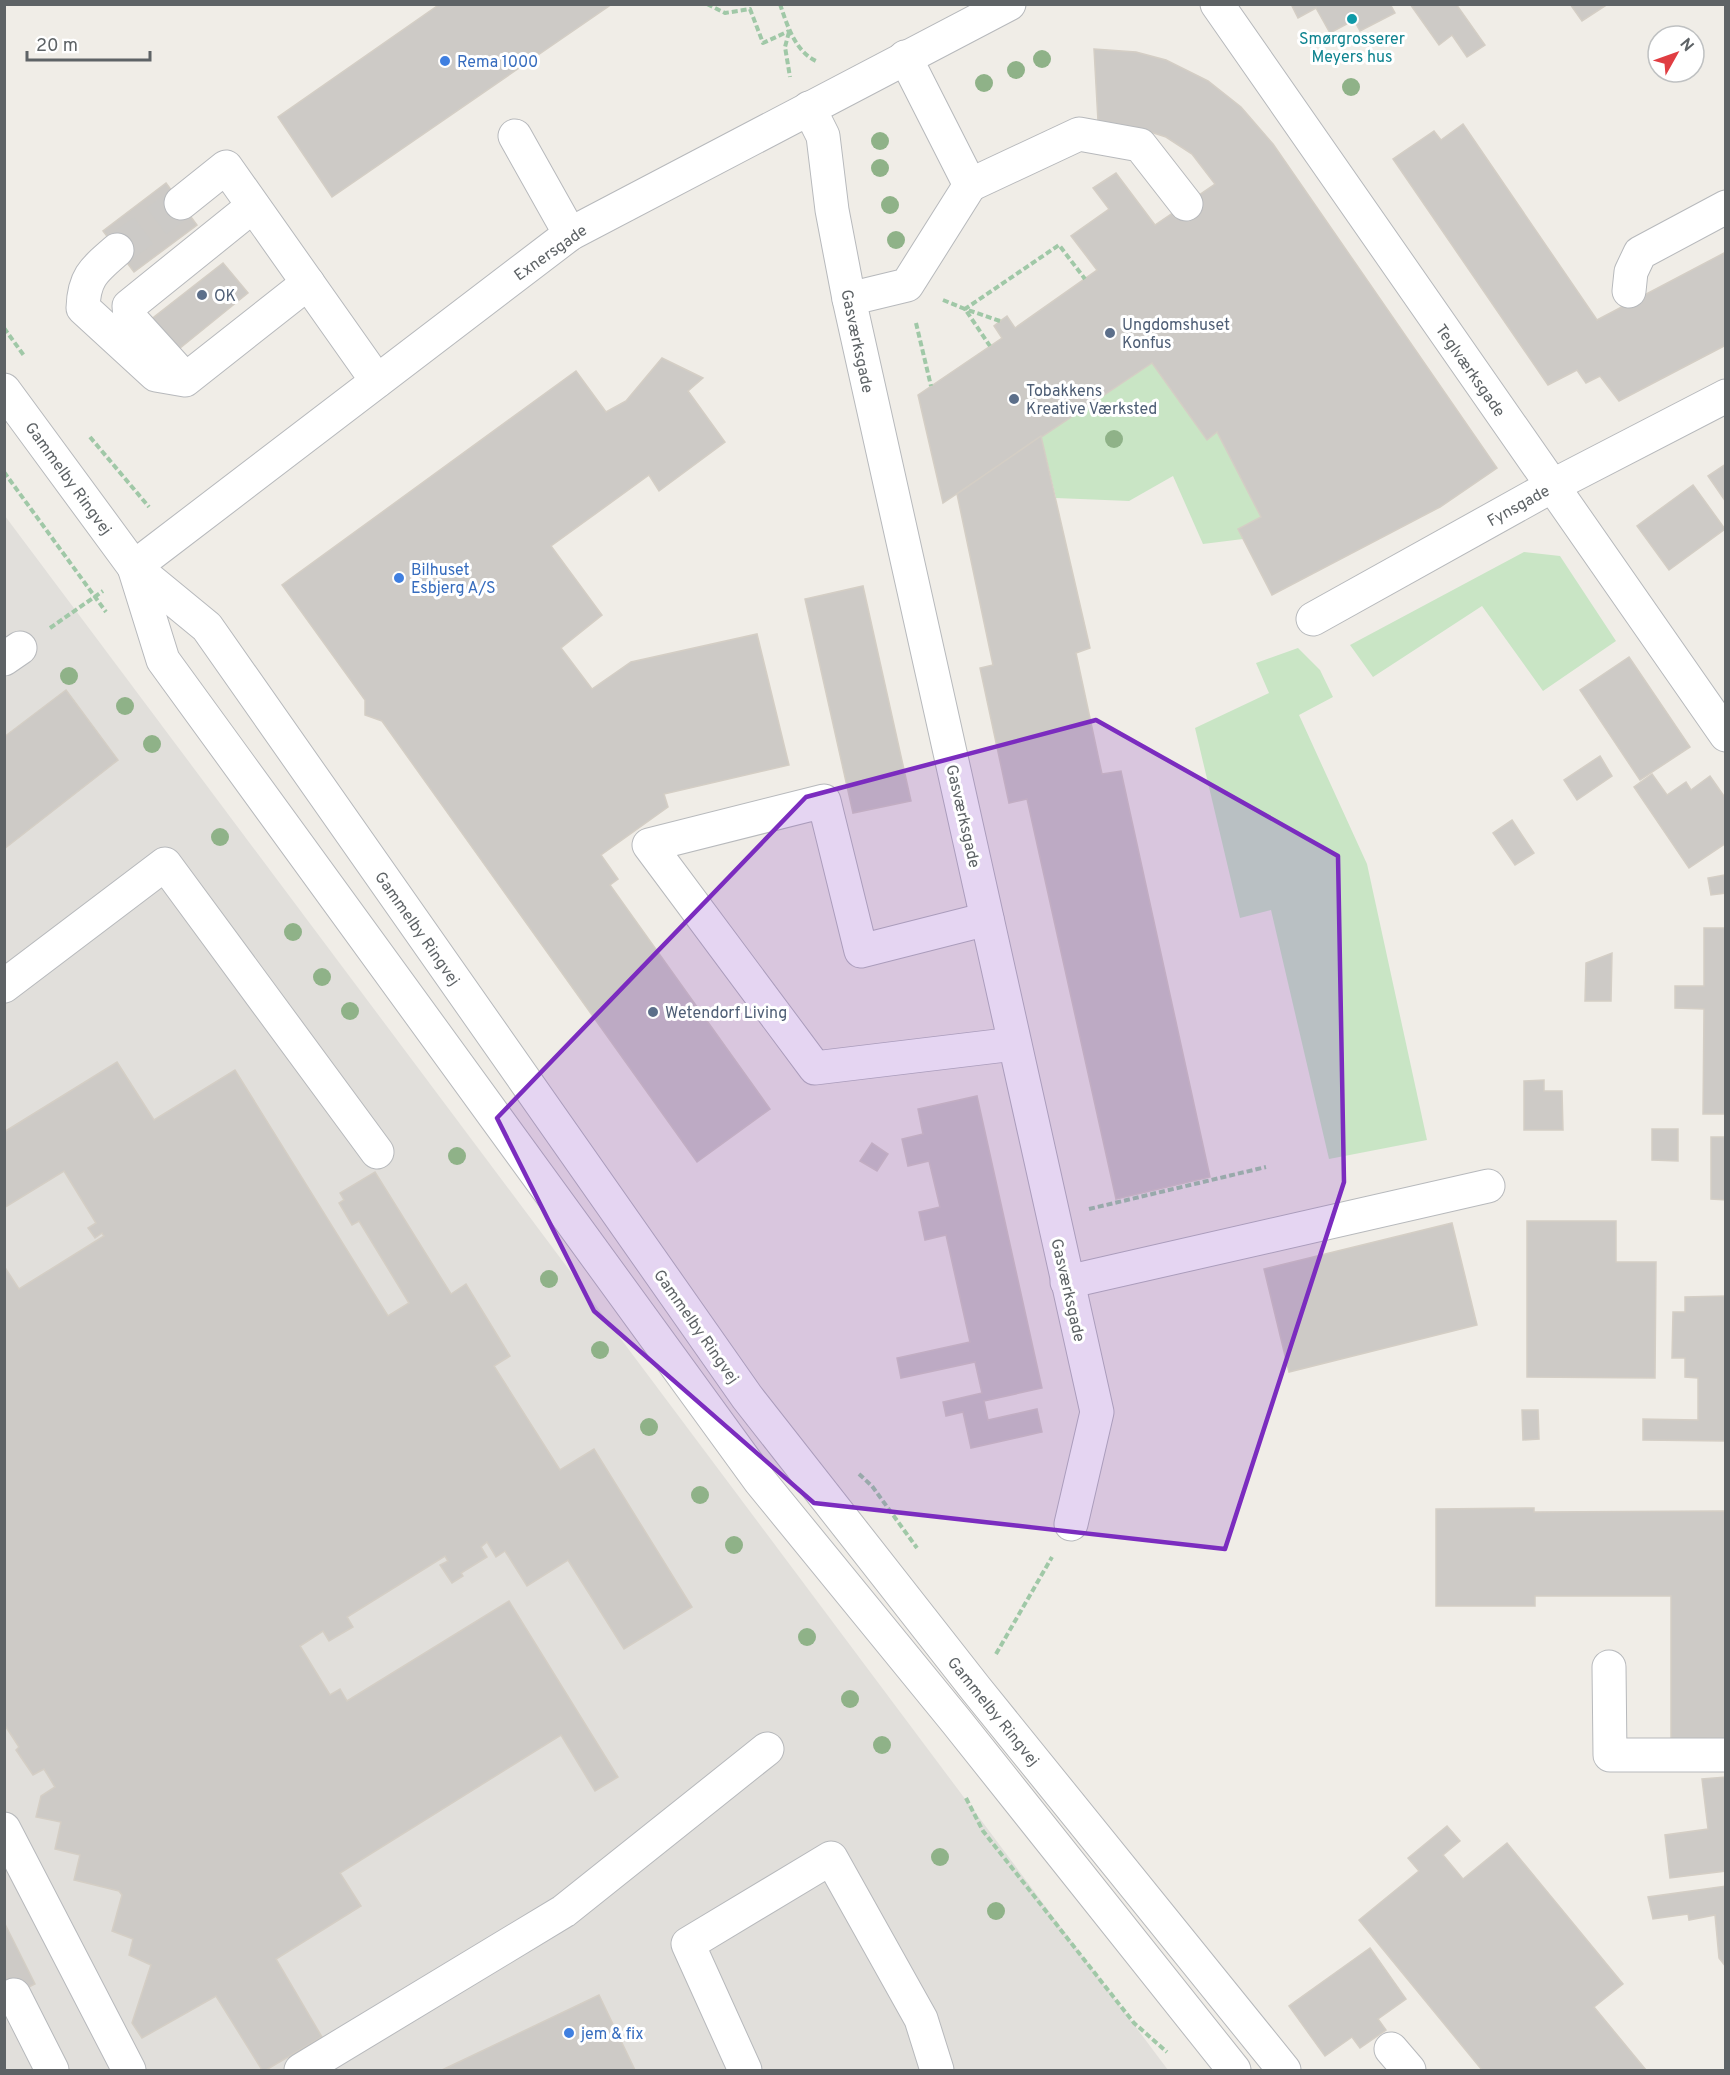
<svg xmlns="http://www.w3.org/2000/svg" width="1730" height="2075" font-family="Overpass,sans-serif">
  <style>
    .industrial { fill: #e1dfdb }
    .green { fill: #c9e5c5 }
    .building { fill: #cdcac6; stroke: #d4cec5; stroke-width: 1.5 }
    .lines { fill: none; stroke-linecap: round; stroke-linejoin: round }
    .minor-tunnel { stroke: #cccac7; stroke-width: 33; stroke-dasharray: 33 16; stroke-linecap: butt }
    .minor-casing { stroke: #b7b9bc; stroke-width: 35 }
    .path { stroke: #a0c8a7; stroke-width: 4; stroke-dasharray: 6 3; stroke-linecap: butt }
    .minor { stroke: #fff; stroke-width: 33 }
    .tree { fill: #8fb288 }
    .marked { fill: #7b2cbf; fill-opacity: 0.2; stroke: #7b2cbf; stroke-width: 4.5; stroke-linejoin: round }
    .culture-dot { fill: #0f9aa8; stroke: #fff; stroke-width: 2 }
    .shop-dot { fill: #3f7fe0; stroke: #fff; stroke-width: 2 }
    .service-dot { fill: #5c6f8a; stroke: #fff; stroke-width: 2 }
    .labels { text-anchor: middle; stroke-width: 6; stroke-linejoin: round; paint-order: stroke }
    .culture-label { font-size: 16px; fill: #0d838f; stroke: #fff }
    .shop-label { font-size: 16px; fill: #366cbe; stroke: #fff; text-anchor: start }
    .street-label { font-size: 16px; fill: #5e6366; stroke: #fff }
    .service-label { font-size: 16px; fill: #4e5e75; stroke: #fff; text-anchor: start }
  </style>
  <rect width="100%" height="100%" fill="#f0ede7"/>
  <path class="industrial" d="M5,516L1168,2070H5Z"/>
  <g class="green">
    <path d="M1152,363L1207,439L1217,432L1261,517L1238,529L1243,539L1203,544L1173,476L1129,501L1056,498L1041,436Z"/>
    <path d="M1524,552L1560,556L1616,641L1543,691L1482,606L1373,677L1350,645Z"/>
    <path d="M1298,648L1320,670L1333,697L1299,715L1367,864L1427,1140L1329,1159L1271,910L1240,918L1195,728L1269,693L1256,663Z"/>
  </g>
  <g class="building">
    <path d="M440,4H612L332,197L278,117Z"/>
    <path d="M1291,4H1390L1395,13L1360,31L1354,20L1330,33L1316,8L1298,18Z"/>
    <path d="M1410,4H1456L1485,45L1467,57L1452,35L1439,45Z"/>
    <path d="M1570,4H1608L1582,21Z"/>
    <path d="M1094,49L1136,52L1166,60L1208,81L1241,107L1273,144L1497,468L1440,507L1272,595L1238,529L1261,517L1217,432L1207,440L1152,363L943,503L918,395L1002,338L994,326L1000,321L1007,316L1015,328L1097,270L1071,236L1109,209L1093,188L1116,173L1155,225L1215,184L1192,154L1166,137L1135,127L1098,121Z"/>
    <path d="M1463,124L1597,320L1726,252V345L1619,401L1600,376L1586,383L1577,370L1548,385L1393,159L1434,131L1441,140Z"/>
    <path d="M166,183L197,225L134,272L103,231Z"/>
    <path d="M223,263L248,293L174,353L149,321Z"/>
    <path d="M662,358L703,378L688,391L725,442L659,491L649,475L551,546L602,615L561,648L592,689L631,662L757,634L789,765L664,794L668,807L601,855L618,879L610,885L770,1109L697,1162L382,721L365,715V700L282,585L576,371L606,412L626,401Z"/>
    <path d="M1041,436L1090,648L1076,653L1102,774L1121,771L1210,1177L1116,1199L1027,799L1009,803L980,668L993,665L957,494Z"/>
    <path d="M1726,464V502L1708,476Z"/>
    <path d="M1693,485L1725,529L1669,570L1637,526Z"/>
    <path d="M863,586L911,801L853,813L805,599Z"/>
    <path d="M1629,657L1690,747L1640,780L1580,690Z"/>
    <path d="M66,690L118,760L4,849V737Z"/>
    <path d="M1600,756L1612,776L1577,800L1564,780Z"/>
    <path d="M1652,774L1667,795L1686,782L1691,790L1710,776L1726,799V843L1689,868L1634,787Z"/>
    <path d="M1512,820L1534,853L1515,865L1493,833Z"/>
    <path d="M1725,875L1726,893L1711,895L1708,878Z"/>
    <path d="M1704,928H1726V1114H1703L1704,1009L1675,1008V986H1704Z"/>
    <path d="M1612,953L1611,1001H1585L1586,963Z"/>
    <path d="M117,1062L154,1120L235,1070L388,1316L409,1303L359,1221L352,1225L339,1203L344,1200L340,1193L375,1172L451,1294L466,1284L510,1356L494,1366L560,1470L594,1449L692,1607L624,1649L568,1560L527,1586L505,1551L496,1557L487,1542L481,1547L487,1557L461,1573L463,1576L452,1583L440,1565L448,1561L445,1556L347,1617L353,1627L329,1641L323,1631L300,1646L330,1695L340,1689L347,1701L509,1601L618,1777L595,1791L561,1735L340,1873L361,1906L276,1959L322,2037L266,2070H262L216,1996L142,2038L132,2023L151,1965L129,1955L133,1939L112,1931L122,1895L119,1891L74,1880L80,1855L55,1849L61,1822L36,1817L41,1796L55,1787L44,1769L33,1775L16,1750L19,1747L4,1724V1266L19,1289L104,1236L102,1233L95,1238L88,1228L96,1223L64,1171L4,1208V1132Z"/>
    <path d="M1544,1080V1091H1562L1563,1130H1524V1081Z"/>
    <path d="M977,1096L1042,1388L984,1401L988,1420L1037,1409L1042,1432L971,1448L963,1412L946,1416L943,1402L982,1393L975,1362L901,1378L897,1358L970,1342L946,1235L925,1240L919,1212L940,1207L929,1161L908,1166L902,1139L923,1134L918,1109Z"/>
    <path d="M1652,1129H1678V1161L1652,1160Z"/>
    <path d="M1711,1137H1726V1200L1711,1199Z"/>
    <path d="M872,1143L888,1154L877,1171L860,1161Z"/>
    <path d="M1527,1221H1616V1262H1656L1655,1378L1527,1377Z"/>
    <path d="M1452,1223L1477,1325L1289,1372L1264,1269Z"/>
    <path d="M1726,1296V1441L1643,1440V1419L1698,1420V1378L1685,1377V1358H1672L1673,1312H1685V1297Z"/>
    <path d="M1522,1410H1538L1539,1439L1523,1440Z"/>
    <path d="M1534,1508V1512L1726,1511V1738L1671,1739V1596H1535V1606H1436V1509Z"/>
    <path d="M1726,1777V1871L1670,1878L1665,1835L1708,1829L1702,1779Z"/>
    <path d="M1447,1826L1460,1841L1443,1855L1463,1879L1507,1843L1623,1984L1594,2007L1646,2070H1482L1359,1920L1419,1871L1408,1858Z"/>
    <path d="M1726,1886V1967L1719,1958L1715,1915L1689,1920L1688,1914L1653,1919L1648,1897Z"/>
    <path d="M4,1922L35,1984L4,2000Z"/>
    <path d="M1370,1948L1406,1999L1378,2019L1386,2030L1360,2048L1352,2037L1325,2056L1289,2006Z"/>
    <path d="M599,1995L635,2070H442Z"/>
  </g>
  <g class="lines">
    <path class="minor-tunnel" d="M117,250L181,203"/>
    <g class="minor-casing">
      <g id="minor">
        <path d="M1217,4L1726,735"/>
        <path d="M809,108L823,136L832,210L849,299L1097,1412L1071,1524"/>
        <path d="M515,136L570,234"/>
        <path d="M970,185L1079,134L1140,145L1186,204"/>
        <path d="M181,203L226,167L377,381"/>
        <path d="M117,250C94,270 84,277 83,308L156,375L185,380L308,283"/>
        <path d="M1629,291L1631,272L1640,253L1726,207"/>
        <path d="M849,299L907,285L970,185L905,57"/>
        <path d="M178,371L130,318L129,306L253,206"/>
        <path d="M4,390L134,567L207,627L747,1397L976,1689L1284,2070"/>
        <path d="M134,567L163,660L760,1481L956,1721L1234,2070"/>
        <path d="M134,567L570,234L1009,4"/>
        <path d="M1313,619L1552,486L1726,396"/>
        <path d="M4,659L20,648"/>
        <path d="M987,919L861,951L824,801L649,845L815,1068L1014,1044"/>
        <path d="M4,986L165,864L377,1152"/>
        <path d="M1067,1282L1488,1186"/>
        <path d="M1609,1667L1610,1755H1726"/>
        <path d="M4,1829L129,2070"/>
        <path d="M14,1995L52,2070"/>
        <path d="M1391,2049L1409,2070"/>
        <path d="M301,2070L564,1911L767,1749"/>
        <path d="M745,2070L688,1944L831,1858L921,2019L937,2070"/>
      </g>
    </g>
    <g class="path">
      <path d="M707,4L725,13L750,9L763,43L789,31"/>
      <path d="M780,4C787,25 795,51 816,61"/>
      <path d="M789,32L785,47L790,77"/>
      <path d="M943,300L965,309L990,346"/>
      <path d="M1000,321L965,309L1059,245L1085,279"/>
      <path d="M916,323L931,386"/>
      <path d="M4,328L25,357"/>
      <path d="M90,437L149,507"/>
      <path d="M4,472L106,612"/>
      <path d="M50,628L103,591"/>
      <path d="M1089,1209L1266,1167"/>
      <path d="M859,1474L872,1486L917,1548"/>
      <path d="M996,1654L1052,1557"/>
      <path d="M966,1798L983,1831L1134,2023L1167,2052"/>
    </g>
    <use href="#minor" class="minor"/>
  </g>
  <g class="tree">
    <circle cx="1042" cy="59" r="9"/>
    <circle cx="1016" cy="70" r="9"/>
    <circle cx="984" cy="83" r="9"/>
    <circle cx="1351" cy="87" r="9"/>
    <circle cx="880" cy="141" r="9"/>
    <circle cx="880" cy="168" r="9"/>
    <circle cx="890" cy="205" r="9"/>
    <circle cx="896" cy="240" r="9"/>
    <circle cx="1114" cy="439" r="9"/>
    <circle cx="69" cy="676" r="9"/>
    <circle cx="125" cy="706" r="9"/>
    <circle cx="152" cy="744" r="9"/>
    <circle cx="220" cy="837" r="9"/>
    <circle cx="293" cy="932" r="9"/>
    <circle cx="322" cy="977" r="9"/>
    <circle cx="350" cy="1011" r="9"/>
    <circle cx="457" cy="1156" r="9"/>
    <circle cx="549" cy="1279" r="9"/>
    <circle cx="600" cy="1350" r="9"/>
    <circle cx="649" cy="1427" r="9"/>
    <circle cx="700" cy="1495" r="9"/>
    <circle cx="734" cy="1545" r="9"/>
    <circle cx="807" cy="1637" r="9"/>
    <circle cx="850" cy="1699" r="9"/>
    <circle cx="882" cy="1745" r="9"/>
    <circle cx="940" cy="1857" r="9"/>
    <circle cx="996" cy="1911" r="9"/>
  </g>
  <path class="marked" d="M1096,720L1338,856L1344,1182L1225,1549L814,1503L594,1311L497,1118L806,797Z"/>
  <circle class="culture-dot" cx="1352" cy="19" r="6"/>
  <g class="shop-dot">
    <circle cx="445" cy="61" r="6"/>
    <circle cx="399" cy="578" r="6"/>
    <circle cx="569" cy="2033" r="6"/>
  </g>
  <g class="service-dot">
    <circle cx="202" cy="295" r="6"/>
    <circle cx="1110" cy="333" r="6"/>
    <circle cx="1014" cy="399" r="6"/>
    <circle cx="653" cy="1012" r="6"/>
  </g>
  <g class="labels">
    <g class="culture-label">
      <text x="1352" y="44">Smørgrosserer<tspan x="1352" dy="18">Meyers hus</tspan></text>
    </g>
    <g class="shop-label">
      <text x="457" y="67">Rema 1000</text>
      <text x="411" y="575">Bilhuset<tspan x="411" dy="18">Esbjerg A/S</tspan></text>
      <text x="581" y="2039">jem &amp; fix</text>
    </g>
    <g class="street-label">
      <text transform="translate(550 252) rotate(-35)" y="6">Exnersgade</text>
      <text transform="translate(858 341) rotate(78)" y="6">Gasværksgade</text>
      <text transform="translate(1471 370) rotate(55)" y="6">Teglværksgade</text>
      <text transform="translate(69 478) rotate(54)" y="6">Gammelby Ringvej</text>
      <text transform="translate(1518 505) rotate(-29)" y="6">Fynsgade</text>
      <text transform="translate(964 816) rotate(77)" y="6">Gasværksgade</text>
      <text transform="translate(418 928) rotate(55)" y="6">Gammelby Ringvej</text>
      <text transform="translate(1069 1290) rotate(77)" y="6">Gasværksgade</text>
      <text transform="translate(697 1326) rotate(55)" y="6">Gammelby Ringvej</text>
      <text transform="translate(994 1711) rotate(51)" y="6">Gammelby Ringvej</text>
    </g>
    <g class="service-label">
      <text x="214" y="301">OK</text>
      <text x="1122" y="330">Ungdomshuset<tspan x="1122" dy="18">Konfus</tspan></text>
      <text x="1026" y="396">Tobakkens<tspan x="1026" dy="18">Kreative Værksted</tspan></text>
      <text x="665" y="1018">Wetendorf Living</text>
    </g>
  </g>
  <rect width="1730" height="2075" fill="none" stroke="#5e6366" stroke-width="12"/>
  <g transform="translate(1676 54) rotate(50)"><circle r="28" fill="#ffffff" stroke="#bfc1c2" stroke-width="1.5"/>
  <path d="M0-4.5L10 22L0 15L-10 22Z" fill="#e03d42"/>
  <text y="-9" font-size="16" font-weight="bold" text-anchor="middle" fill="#5e6366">N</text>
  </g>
  <path d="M27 51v9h123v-9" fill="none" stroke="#5e6366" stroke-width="3"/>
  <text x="36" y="51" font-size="18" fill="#5e6366" stroke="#ffffff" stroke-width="4.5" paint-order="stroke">20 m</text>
</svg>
